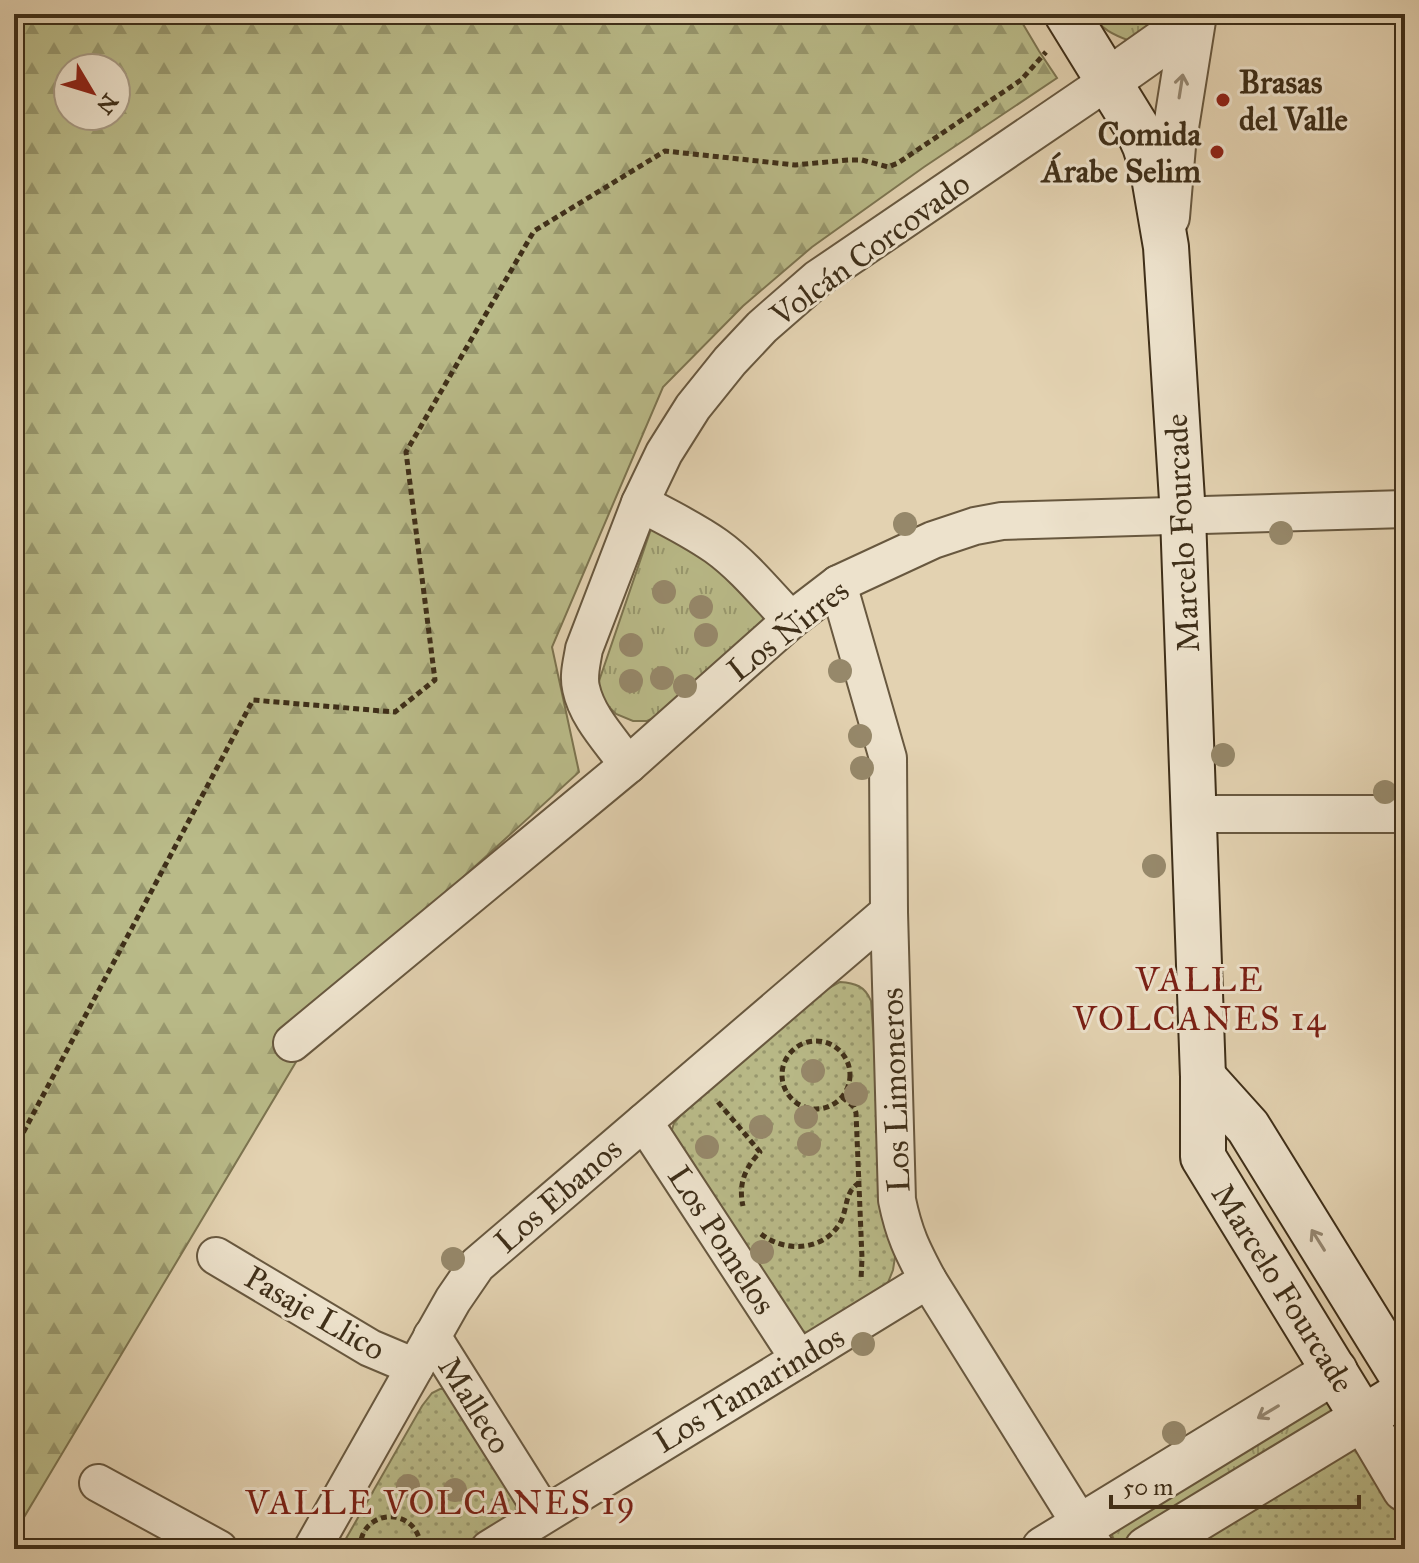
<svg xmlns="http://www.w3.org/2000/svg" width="1419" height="1563" font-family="'IM FELL Great Primer',serif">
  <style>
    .grass { fill: url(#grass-tufts); stroke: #7c7450; stroke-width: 2 }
    .forest { fill: url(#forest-firs); stroke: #7c7450; stroke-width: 2; fill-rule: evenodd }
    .park { fill: url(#park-dots); stroke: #7c7450; stroke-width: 2 }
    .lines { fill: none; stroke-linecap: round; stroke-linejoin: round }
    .minor-casing { stroke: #68583f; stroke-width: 40 }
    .tertiary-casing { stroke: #68583f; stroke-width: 48 }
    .secondary-casing { stroke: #3f2f19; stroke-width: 48 }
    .path { stroke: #3f2f19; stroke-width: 5; stroke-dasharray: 6 4; stroke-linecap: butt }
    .minor { stroke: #ede2cc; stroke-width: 36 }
    .tertiary { stroke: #ede2cc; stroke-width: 44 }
    .secondary { stroke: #ede2cc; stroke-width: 44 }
    .tree { fill: #96886a }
    .oneway { stroke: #968872 }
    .poi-dot { fill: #8f2418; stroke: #ede2cc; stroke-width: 3 }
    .labels { text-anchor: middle; stroke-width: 6; stroke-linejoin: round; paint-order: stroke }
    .poi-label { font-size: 32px; font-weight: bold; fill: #3f2f19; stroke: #ede2cc; text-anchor: start }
    .street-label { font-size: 32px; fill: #3f2f19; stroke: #ede2cc }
    .neighbourhood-label { font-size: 34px; letter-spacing: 2px; fill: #7a1f14; stroke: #ede2cc }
  </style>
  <defs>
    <pattern id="grass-tufts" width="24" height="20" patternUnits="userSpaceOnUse" patternTransform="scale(2)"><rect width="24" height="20" fill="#b9ba88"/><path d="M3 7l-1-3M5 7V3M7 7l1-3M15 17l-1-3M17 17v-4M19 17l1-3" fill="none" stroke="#98986e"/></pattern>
    <pattern id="forest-firs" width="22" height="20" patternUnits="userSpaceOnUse" patternTransform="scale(2)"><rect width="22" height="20" fill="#b9ba88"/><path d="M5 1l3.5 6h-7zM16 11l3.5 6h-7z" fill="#98986e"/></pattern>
    <pattern id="park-dots" width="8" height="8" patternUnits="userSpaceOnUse" patternTransform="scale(2)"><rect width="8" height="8" fill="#b9ba88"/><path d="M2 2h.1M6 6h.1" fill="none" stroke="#98986e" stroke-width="1.8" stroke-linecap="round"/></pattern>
  </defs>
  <rect width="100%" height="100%" fill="#e3d2b1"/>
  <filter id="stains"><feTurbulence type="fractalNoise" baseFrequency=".0025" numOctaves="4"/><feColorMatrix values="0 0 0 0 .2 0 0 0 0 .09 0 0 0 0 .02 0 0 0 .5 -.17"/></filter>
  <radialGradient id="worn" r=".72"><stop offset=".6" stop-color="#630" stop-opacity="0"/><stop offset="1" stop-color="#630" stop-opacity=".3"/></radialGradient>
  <g class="grass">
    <path d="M1093,14H1169L1130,41C1114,35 1100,29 1093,14Z"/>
    <path d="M651,529L668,532L688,541L764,613L763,626L665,713L647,721H633L616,714L605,703L598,684Z"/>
    <path d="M1330,1398L1335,1414L1127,1540L1118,1542L1113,1538L1111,1531Z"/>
  </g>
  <path class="forest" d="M14,14H1017L1039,51L1057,78L924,167L812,247L743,306L663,387L552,647L579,772L339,990L14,1534ZM68,68H116V116H68Z"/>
  <g class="park">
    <path d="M840,982C855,983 865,986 871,1001L876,1071L895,1257L893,1270L887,1285L808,1345L671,1133L674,1123L680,1116L822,992Z"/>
    <path d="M440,1389H452L523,1509L514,1518L468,1549H340L422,1406L432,1393Z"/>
    <path d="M1352,1449L1362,1453L1370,1461L1405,1516V1549H1182Z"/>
  </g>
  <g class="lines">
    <g class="minor-casing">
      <g id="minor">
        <path d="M640,503C665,516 692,529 716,546C744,566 767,595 791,620"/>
        <path d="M838,584L888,758L889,912L897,1200C904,1234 912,1250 928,1280L1096,1549"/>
        <path d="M628,765C611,741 587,717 581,688C578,675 582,662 584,649L640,503L664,453L693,407L730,361L762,327L817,279L1108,81"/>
        <path d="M1193,814H1405"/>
        <path d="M292,1043L628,765L791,620L838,584L933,540L975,526L1002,521L1405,509"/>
        <path d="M644,1122L799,1359"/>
        <path d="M216,1256L370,1348L415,1367"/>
        <path d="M432,1336L544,1514"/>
        <path d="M98,1483L219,1549"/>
        <path d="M312,1549L453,1300L477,1265L889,912"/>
        <path d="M489,1549L928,1280"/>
      </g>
    </g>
    <g class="tertiary-casing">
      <g id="tertiary">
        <path d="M1108,81L1166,40L1186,14"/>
        <path d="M1167,217L1173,146L1194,14"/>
        <path d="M1044,1549L1335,1371"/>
        <path d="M1147,1549L1363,1418L1405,1489"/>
      </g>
    </g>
    <g class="secondary-casing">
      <g id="secondary">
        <path d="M1067,14L1136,126L1145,146L1153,171L1166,247L1183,516L1203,1077V1157L1363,1418L1405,1392"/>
        <path d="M1203,1077L1248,1127L1405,1381"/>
      </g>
    </g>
    <g class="path">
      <circle cx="816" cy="1075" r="34"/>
      <path d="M842,1097L854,1107L856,1113L862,1258L861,1281"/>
      <path d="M718,1102L760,1152C745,1168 738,1184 743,1206"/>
      <path d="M14,1150L253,700L395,712L435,680L406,452L534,231L665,151L795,165L848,160H862L888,167L898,163L1021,80L1046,52"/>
      <path d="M761,1234C785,1253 824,1251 840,1223C848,1209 844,1192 859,1183"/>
      <path d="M422,1547L456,1546"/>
      <path d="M360,1549C360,1507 419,1505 421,1549"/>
    </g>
    <use href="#minor" class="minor"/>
    <use href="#tertiary" class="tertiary"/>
    <use href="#secondary" class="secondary"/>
  </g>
  <g class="tree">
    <circle cx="905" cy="524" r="12"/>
    <circle cx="1281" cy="533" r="12"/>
    <circle cx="664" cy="592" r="12"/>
    <circle cx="701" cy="607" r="12"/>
    <circle cx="706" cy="635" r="12"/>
    <circle cx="631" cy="645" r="12"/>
    <circle cx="840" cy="671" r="12"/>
    <circle cx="662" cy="678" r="12"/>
    <circle cx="631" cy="681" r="12"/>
    <circle cx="685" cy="686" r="12"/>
    <circle cx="860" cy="736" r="12"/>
    <circle cx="1223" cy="755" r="12"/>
    <circle cx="862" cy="768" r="12"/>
    <circle cx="1385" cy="792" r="12"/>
    <circle cx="1154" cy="866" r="12"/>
    <circle cx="813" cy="1071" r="12"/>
    <circle cx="856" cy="1094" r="12"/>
    <circle cx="806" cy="1117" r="12"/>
    <circle cx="761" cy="1127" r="12"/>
    <circle cx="809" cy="1144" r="12"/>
    <circle cx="707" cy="1147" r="12"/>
    <circle cx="762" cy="1252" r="12"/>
    <circle cx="453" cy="1259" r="12"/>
    <circle cx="863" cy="1344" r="12"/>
    <circle cx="1174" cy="1433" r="12"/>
    <circle cx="408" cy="1486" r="12"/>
    <circle cx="455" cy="1490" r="12"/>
  </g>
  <defs><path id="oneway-shaft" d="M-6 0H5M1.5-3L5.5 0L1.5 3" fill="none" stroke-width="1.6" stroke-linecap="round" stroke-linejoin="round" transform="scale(2)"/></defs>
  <g class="oneway">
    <use href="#oneway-shaft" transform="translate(1181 86) rotate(-81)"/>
    <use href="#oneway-shaft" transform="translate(1318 1240) rotate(-122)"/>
    <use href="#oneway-shaft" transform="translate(1268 1412) rotate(149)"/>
  </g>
  <g class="poi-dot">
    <circle cx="1223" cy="100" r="8"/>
    <circle cx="1217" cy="152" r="8"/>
  </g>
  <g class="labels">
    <g class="poi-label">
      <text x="1239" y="93">Brasas<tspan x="1239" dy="37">del Valle</tspan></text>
      <text x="1201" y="145" text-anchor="end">Comida<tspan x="1201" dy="37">Árabe Selim</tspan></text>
    </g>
    <g class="street-label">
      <text transform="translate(870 249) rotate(-36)" y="11">Volcán Corcovado</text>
      <text transform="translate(1182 533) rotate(-93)" y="11">Marcelo Fourcade</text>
      <text transform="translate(788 630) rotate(-38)" y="11">Los Ñirres</text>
      <text transform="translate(895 1090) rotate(-92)" y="11">Los Limoneros</text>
      <text transform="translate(558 1195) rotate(-41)" y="11">Los Ebanos</text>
      <text transform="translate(722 1240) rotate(57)" y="11">Los Pomelos</text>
      <text transform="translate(1283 1288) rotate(58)" y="11">Marcelo Fourcade</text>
      <text transform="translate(315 1313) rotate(30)" y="11">Pasaje Llico</text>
      <text transform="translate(749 1389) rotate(-31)" y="11">Los Tamarindos</text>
      <text transform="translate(475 1405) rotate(58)" y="11">Malleco</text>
    </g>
    <g class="neighbourhood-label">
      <text x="1200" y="991">VALLE<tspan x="1200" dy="39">VOLCANES 14</tspan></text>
      <text x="441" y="1514">VALLE VOLCANES 19</text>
    </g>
  </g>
  <rect width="1419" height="1563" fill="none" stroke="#e3d2b1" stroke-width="48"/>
  <rect x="16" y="16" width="1387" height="1531" fill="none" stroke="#3f2f19" stroke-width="4"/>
  <rect x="24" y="24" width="1371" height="1515" fill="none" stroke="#3f2f19" stroke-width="2"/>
  <g transform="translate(92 92) rotate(128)"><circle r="38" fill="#ede2cc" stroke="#a79a84" stroke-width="2"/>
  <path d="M0-6L14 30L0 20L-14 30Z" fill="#8f2418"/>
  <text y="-12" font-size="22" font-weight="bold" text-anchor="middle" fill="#3f2f19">N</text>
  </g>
  <path d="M1111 1495v12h248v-12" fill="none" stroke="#3f2f19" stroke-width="4"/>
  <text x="1123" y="1495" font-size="24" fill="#3f2f19" stroke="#ede2cc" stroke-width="6" paint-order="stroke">50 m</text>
  <rect width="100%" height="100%" filter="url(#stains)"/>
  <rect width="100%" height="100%" fill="url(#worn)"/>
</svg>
